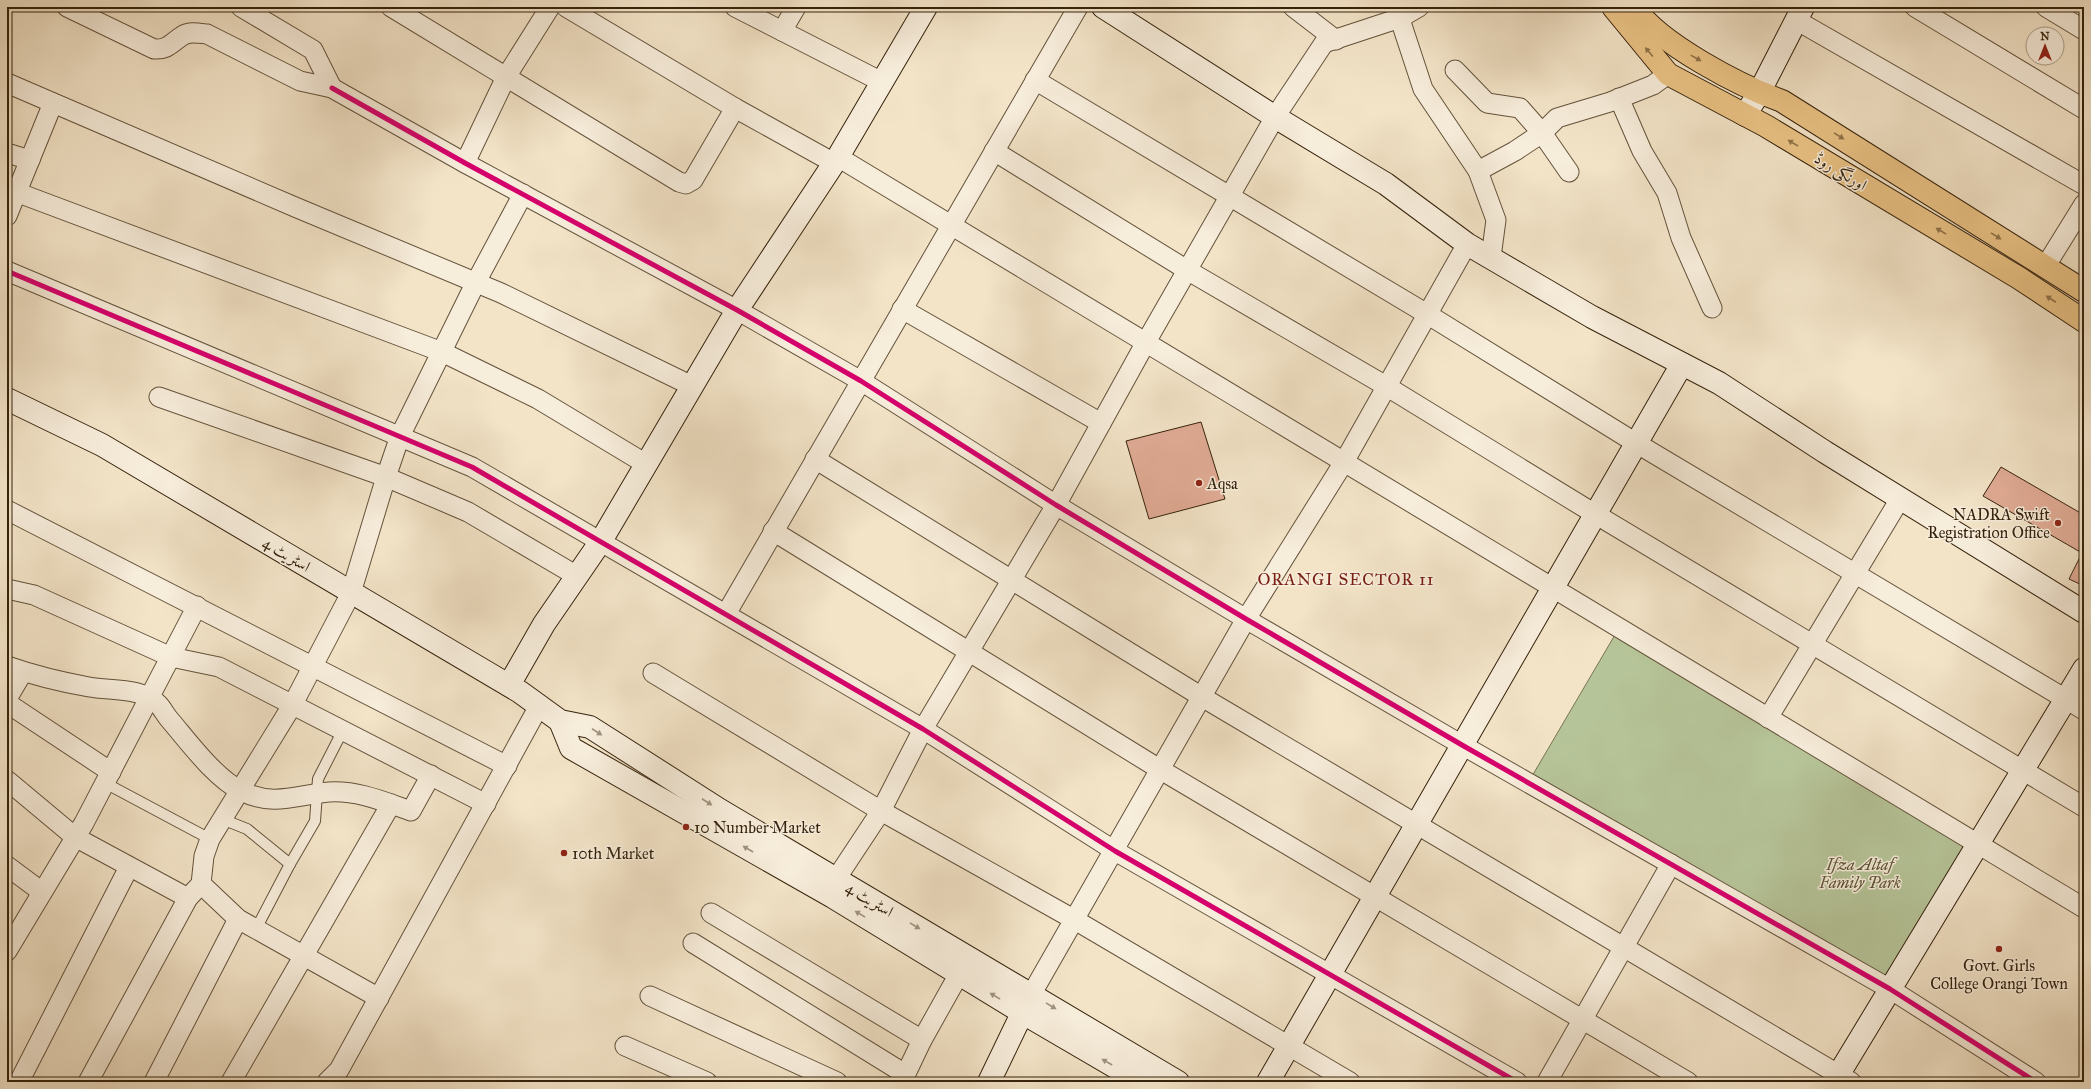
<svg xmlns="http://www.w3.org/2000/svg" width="2091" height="1089" font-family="'IM FELL Great Primer',Amiri,serif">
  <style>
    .green { fill: #b6c599; stroke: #767452 }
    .building { fill: #e1ab95; stroke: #35220c }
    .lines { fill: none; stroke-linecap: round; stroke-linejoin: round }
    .lane-casing { stroke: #64523b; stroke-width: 12 }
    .street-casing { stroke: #64523b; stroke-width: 21 }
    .secondary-casing { stroke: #35220c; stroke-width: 24 }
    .primary-casing { stroke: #35220c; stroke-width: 24 }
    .lane { stroke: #f7eddb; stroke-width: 10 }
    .street { stroke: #f7eddb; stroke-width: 19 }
    .secondary { stroke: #f7eddb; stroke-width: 22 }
    .primary { stroke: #eac284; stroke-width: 22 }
    .cycleway-casing { stroke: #f7eddb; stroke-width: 8 }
    .cycleway { stroke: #d6006c; stroke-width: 5 }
    .oneway { fill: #907248 }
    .oneway2 { fill: #a0927e }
    .poi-dot { fill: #8f2418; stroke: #f7eddb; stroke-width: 1.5 }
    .labels { text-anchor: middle; stroke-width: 3; stroke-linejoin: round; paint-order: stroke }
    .street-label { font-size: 16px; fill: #35220c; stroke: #f7eddb }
    .poi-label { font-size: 16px; fill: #35220c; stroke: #f7eddb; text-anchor: start }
    .park-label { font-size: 16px; font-style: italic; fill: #5c5336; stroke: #f7eddb }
    .neighbourhood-label { font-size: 17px; letter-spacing: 1px; fill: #7a1f14; stroke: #f7eddb }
  </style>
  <rect width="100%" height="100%" fill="#f3e4c8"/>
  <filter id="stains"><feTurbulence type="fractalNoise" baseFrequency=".005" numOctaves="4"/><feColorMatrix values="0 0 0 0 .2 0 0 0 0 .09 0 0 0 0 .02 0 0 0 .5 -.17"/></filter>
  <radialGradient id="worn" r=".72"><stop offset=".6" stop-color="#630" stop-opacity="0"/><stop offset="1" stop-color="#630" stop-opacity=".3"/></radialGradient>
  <path class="green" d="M1619,628L1978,844L1890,989L1528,783Z"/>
  <g class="building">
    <path d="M1201,422L1225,499L1149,519L1126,441Z"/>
    <path d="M2001,467L2084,515V586L2069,579L2082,553L1983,496Z"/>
  </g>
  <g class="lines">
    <g class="lane-casing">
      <g id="lane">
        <path d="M105,783L210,839"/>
        <path d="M222,819L247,829L290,864L256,929"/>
        <path d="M290,864L315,821L318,779L343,730"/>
      </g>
    </g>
    <g class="street-casing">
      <g id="street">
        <path d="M67,7L154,49C168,50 171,43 182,36C189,31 198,33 207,34L300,81L332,88L313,50L241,7"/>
        <path d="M391,7L679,182L686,184L693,180L735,108"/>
        <path d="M566,7L735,108L834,163"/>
        <path d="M735,7L882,82"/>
        <path d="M1293,7L1336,40"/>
        <path d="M1396,7L1423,89L1478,171L1496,220L1491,257"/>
        <path d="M1915,7L2084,109"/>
        <path d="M2046,7L2084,30"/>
        <path d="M1796,20L2084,185"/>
        <path d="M782,31L796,7"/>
        <path d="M1455,70L1487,103L1520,108L1542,133L1569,172"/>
        <path d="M1035,80L1427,314L1636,443L2084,710"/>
        <path d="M7,83L295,207L501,293L692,386"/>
        <path d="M332,88L465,163L737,310L861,381L1056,505L1246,619L1462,745L1890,989L2036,1082"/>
        <path d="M1619,98L1642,151L1667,193L1681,238L1712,308"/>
        <path d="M994,151L1187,270L1386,386L1595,514L2084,807"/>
        <path d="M7,153L30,160"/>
        <path d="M838,157L2084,908"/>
        <path d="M465,163L506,77L550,7"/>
        <path d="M1478,171L1515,151L1542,133L1557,118L1610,102L1653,85L1668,74"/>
        <path d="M16,192L442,352L538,399L646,464"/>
        <path d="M7,216L53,103"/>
        <path d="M2045,267L2084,204"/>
        <path d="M7,271L472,467L923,729L1115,851L1517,1082"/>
        <path d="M902,309L1101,423"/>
        <path d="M159,397L386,477L468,512L577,576"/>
        <path d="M815,459L1202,697L1851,1082"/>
        <path d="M7,510L507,766"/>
        <path d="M773,531L1161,770L1688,1082"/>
        <path d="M7,589L34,595L171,657L219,667L486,804"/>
        <path d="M726,614L1078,7"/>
        <path d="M7,666C33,675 61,682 89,687C111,691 141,687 158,704C162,708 165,714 169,719C188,741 214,777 241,791C274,807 296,795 329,792C357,790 385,802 411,811L431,775"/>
        <path d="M653,673L881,811L1075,920L1350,1082"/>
        <path d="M7,699L23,672"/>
        <path d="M7,703L111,772"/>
        <path d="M1768,718L1900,499"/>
        <path d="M8,781L75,837L188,898"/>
        <path d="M7,866L42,892"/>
        <path d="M836,879L881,811L923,729L1056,505L1146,342L1275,117L1324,43L1400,18L1419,7"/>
        <path d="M201,884L238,919L379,998"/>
        <path d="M711,913L922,1040"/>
        <path d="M693,943L905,1074"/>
        <path d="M7,951L84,823L197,606"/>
        <path d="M1031,995L1246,619L1344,462L1467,244"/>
        <path d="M650,996L837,1082"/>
        <path d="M625,1046L707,1082"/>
        <path d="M19,1082L129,867"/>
        <path d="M88,1082L188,898L201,884L204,856L210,839L293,704L351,593L386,477L400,436L476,282L523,194"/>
        <path d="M154,1082L238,919"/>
        <path d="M231,1082L391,804"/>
        <path d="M327,1082L339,1070L539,706"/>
        <path d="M902,1082L922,1040L959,974"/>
        <path d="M1547,1082L1671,864"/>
      </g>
    </g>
    <g class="secondary-casing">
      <g id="secondary">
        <path d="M1103,7L1275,117L1386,184L1467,244L1592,317L1719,383L1825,452L2084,612"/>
        <path d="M1745,115L1759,93L1803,7"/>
        <path d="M7,399L102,445L520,692L560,721L590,727L720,810L1178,1082"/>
        <path d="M509,685L544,624L601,541L737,310L838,157L926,7"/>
        <path d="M560,721L571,748L833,897L1023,1013L1141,1082"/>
        <path d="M989,1082L1029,999"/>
        <path d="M1268,1082L1682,364"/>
        <path d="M1834,1082L2084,669"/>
      </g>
    </g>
    <g class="primary-casing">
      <g id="primary">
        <path d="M1613,7L1668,74L1766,126L2019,278L2084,321"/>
        <path d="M1634,7C1659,44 1740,86 1782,101L2084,291"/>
      </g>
    </g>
    <use href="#lane" class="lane"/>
    <use href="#street" class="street"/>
    <use href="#secondary" class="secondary"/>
    <use href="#primary" class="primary"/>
    <g class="cycleway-casing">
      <g id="cycleway">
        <path d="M332,88L465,163L737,310L861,381L1056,505L1246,619L1462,745L1890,989L2036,1082"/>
        <path d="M7,271L472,467L923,729L1115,851L1517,1082"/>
      </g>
    </g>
    <use href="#cycleway" class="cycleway"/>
  </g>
  <defs><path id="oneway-solid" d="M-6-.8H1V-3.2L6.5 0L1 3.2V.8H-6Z"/></defs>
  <g class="oneway">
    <use href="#oneway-solid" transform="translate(1649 52) rotate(-130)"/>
    <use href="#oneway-solid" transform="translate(1696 58) rotate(29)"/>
    <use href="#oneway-solid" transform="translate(1839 136) rotate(32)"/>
    <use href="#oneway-solid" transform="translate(1793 143) rotate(-149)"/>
    <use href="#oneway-solid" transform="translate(1941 231) rotate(-149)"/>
    <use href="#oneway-solid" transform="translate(1996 236) rotate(32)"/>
    <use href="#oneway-solid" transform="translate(2051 299) rotate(-147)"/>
  </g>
  <g class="oneway2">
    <use href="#oneway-solid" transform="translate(597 732) rotate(33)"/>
    <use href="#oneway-solid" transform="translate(707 802) rotate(33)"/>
    <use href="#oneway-solid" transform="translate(748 849) rotate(-150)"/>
    <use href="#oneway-solid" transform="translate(860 914) rotate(-149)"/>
    <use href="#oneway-solid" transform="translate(915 926) rotate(31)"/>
    <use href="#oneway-solid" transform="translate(995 996) rotate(-149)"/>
    <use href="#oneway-solid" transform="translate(1051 1006) rotate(31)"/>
    <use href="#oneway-solid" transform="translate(1107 1062) rotate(-150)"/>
  </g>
  <g class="poi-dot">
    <circle cx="1199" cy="483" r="4"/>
    <circle cx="2058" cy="523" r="4"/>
    <circle cx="686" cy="827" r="4"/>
    <circle cx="564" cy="853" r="4"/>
    <circle cx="1999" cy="949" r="4"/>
  </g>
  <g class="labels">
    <g class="street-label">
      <text transform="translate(1841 171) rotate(31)" y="6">اورنگی روڈ</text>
      <text transform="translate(287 554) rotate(31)" y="6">اسٹریٹ 4</text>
      <text transform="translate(870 899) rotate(31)" y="6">اسٹریٹ 4</text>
    </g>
    <g class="poi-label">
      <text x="1207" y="489">Aqsa</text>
      <text x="2050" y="520" text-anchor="end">NADRA Swift<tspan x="2050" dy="18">Registration Office</tspan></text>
      <text x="694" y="833">10 Number Market</text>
      <text x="572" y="859">10th Market</text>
      <text x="1999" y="971" text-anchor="middle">Govt. Girls<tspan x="1999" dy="18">College Orangi Town</tspan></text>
    </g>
    <g class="park-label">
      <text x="1860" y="870">Ifza Altaf<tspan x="1860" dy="18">Family Park</tspan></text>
    </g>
    <g class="neighbourhood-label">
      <text x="1346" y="585">ORANGI SECTOR 11</text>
    </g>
  </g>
  <rect width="2091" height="1089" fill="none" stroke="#f3e4c8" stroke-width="24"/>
  <rect x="8" y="8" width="2075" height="1073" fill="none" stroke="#35220c" stroke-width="2"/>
  <rect x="12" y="12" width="2067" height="1065" fill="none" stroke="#35220c"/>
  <g transform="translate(2045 46)"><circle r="19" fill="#f7eddb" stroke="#a99c88"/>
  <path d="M0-3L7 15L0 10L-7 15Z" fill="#8f2418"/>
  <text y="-6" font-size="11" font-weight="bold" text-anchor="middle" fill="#35220c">N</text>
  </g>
  <rect width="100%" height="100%" filter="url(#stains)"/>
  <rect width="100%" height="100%" fill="url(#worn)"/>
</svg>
